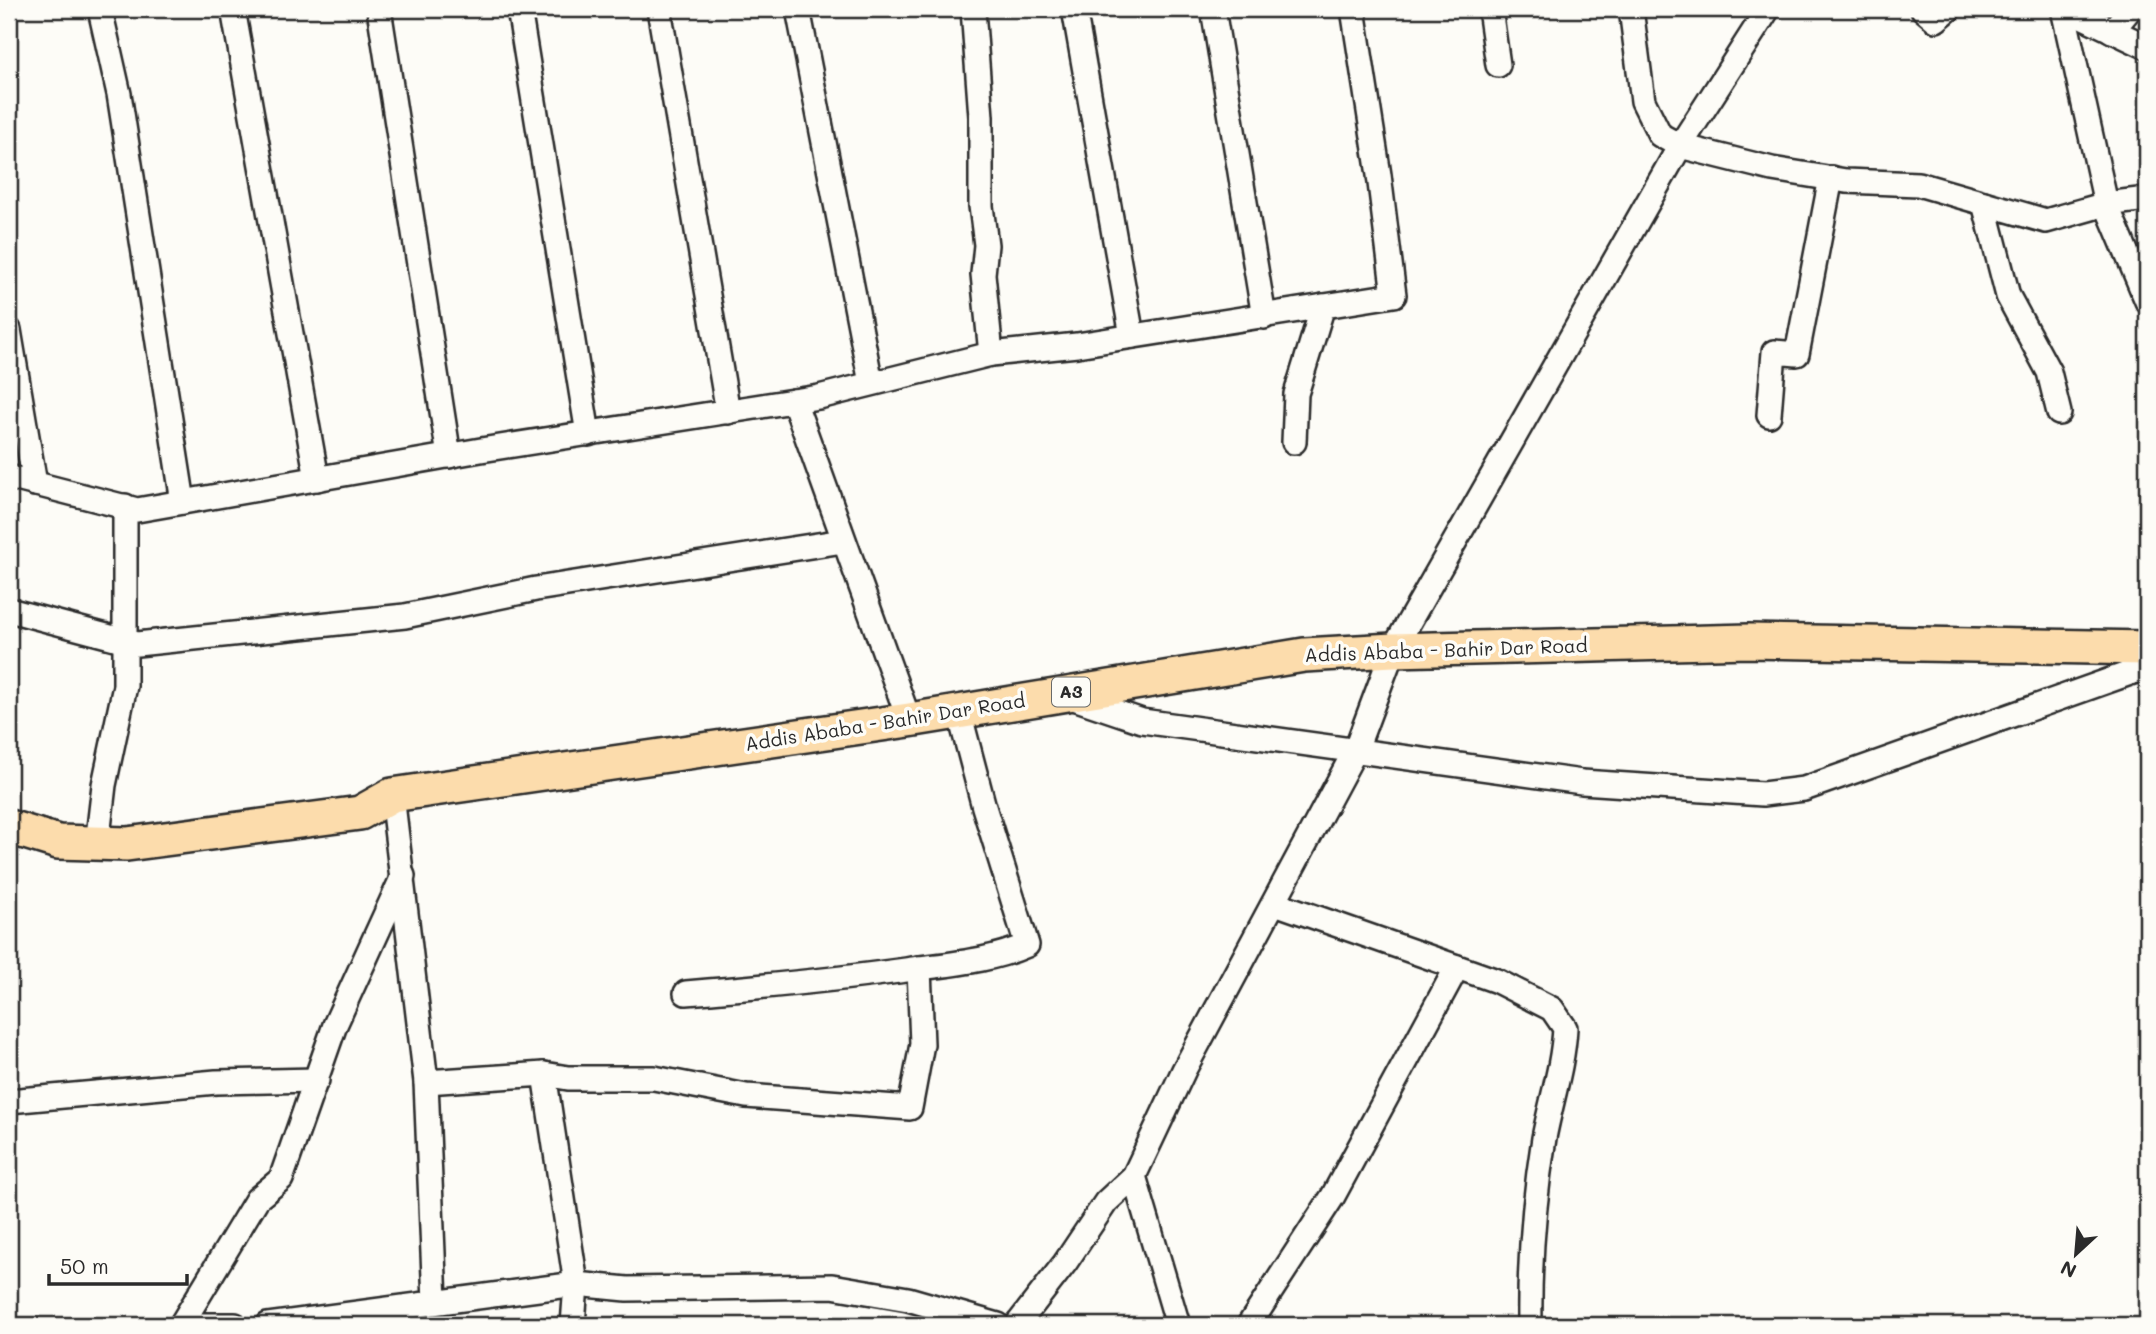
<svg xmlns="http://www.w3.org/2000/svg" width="2156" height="1334" font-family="Mali,sans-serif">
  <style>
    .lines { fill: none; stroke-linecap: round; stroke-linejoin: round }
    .minor-casing { stroke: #2b2b2b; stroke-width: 28 }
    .highway-casing { stroke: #2b2b2b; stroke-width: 38 }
    .minor { stroke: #fdfcf7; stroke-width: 23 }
    .highway { stroke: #fcdcac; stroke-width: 33 }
    .labels { text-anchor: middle; stroke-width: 7; stroke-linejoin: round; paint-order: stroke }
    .shield { fill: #fdfcf7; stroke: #6a6a68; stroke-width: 2 }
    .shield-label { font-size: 18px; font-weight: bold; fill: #2b2b2b }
    .street-label { font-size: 19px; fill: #2b2b2b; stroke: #fdfcf7 }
  </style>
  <rect width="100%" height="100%" fill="#fdfcf7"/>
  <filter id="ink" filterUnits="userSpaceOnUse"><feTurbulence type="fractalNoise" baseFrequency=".0143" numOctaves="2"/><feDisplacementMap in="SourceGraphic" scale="14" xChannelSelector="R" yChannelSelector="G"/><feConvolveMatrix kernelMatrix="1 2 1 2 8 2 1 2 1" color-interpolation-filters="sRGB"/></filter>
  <g filter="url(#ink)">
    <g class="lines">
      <g class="minor-casing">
        <g id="minor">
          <path d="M105,9L101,14L119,94L183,502"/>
          <path d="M233,9L317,479"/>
          <path d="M379,9L449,456"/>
          <path d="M519,9L588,434"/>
          <path d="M659,9L728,412"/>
          <path d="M798,9L871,383"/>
          <path d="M973,9L981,117V206L986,245L983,274L991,354"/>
          <path d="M1074,9L1132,336"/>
          <path d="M1213,9L1264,317"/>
          <path d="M1490,9L1498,65"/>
          <path d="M1631,9L1643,101L1660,135L1680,146L1772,169L1846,181L1918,184L2046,221L2106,204L2147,199"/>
          <path d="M1923,9L1936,20L1949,9"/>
          <path d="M2063,9L2106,204L2147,301"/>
          <path d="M2067,9L2147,47"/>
          <path d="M2112,31L2130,9"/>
          <path d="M1984,203L2008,296L2049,372L2059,413"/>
          <path d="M9,330L35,484"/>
          <path d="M794,401L909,720"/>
          <path d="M1769,415L1774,352L1797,354L1831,178"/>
          <path d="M1294,442L1296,394L1323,306"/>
          <path d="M9,477L137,510L481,450L819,397L991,354L1077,345L1394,295L1379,175L1353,9"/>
          <path d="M9,610L137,644L405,616L536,589L843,541"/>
          <path d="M1068,696L1142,721L1582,782L1763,794L1804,789L2147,667"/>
          <path d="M392,795L426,1082L435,1302"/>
          <path d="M97,845L104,785L125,686V506"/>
          <path d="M1275,903L1497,981L1552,1009L1565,1028C1563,1066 1551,1101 1544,1138C1534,1200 1529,1263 1530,1325"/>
          <path d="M686,993C760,987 833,980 906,970C946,964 989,962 1027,945L984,807L959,712"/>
          <path d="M544,1074L568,1078H654L746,1096L910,1108L922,1044L919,968"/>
          <path d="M426,1082L544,1074L576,1284L573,1325"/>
          <path d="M9,1101L216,1082L317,1080"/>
          <path d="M1134,1176L1178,1325"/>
          <path d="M181,1325L257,1199L281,1179L335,1025L403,876"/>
          <path d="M181,1325H235"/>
          <path d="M268,1325L576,1284L627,1289L832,1286L908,1299L998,1325"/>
          <path d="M1017,1325L1065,1263L1106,1202L1134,1176L1184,1070L1356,749L1393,650L1680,146L1768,9"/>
          <path d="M1249,1325L1333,1196L1457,967"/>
        </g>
      </g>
      <g class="highway-casing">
        <path id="highway" d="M9,827L58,842L127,844L360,813L392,795L909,720L1304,655L1393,650L1749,641L2147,648"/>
      </g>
      <use href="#minor" class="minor"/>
      <use href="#highway" class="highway"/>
    </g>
  </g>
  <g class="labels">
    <rect class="shield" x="1052" y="677.5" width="38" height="29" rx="5"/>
    <g class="shield-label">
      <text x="1071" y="698">A3</text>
    </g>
    <g class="street-label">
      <text transform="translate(1446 650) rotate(-2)" y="7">Addis Ababa - Bahir Dar Road</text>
      <text transform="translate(885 722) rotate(-9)" y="7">Addis Ababa - Bahir Dar Road</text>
    </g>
  </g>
  <rect width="2156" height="1334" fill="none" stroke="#fdfcf7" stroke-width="35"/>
  <rect x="18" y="18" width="2121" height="1299" fill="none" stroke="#2b2b2b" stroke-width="2.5" filter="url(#ink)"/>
  <g transform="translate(2076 1254) rotate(206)" stroke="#fdfcf7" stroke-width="5" paint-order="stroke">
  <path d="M0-5L12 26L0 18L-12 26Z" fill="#2b2b2b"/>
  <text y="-10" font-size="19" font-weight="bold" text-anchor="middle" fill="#2b2b2b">N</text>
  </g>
  <path d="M49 1274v10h138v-10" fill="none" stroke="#2b2b2b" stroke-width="3.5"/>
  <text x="60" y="1274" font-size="21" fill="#2b2b2b" stroke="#fdfcf7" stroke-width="5" paint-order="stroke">50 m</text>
</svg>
